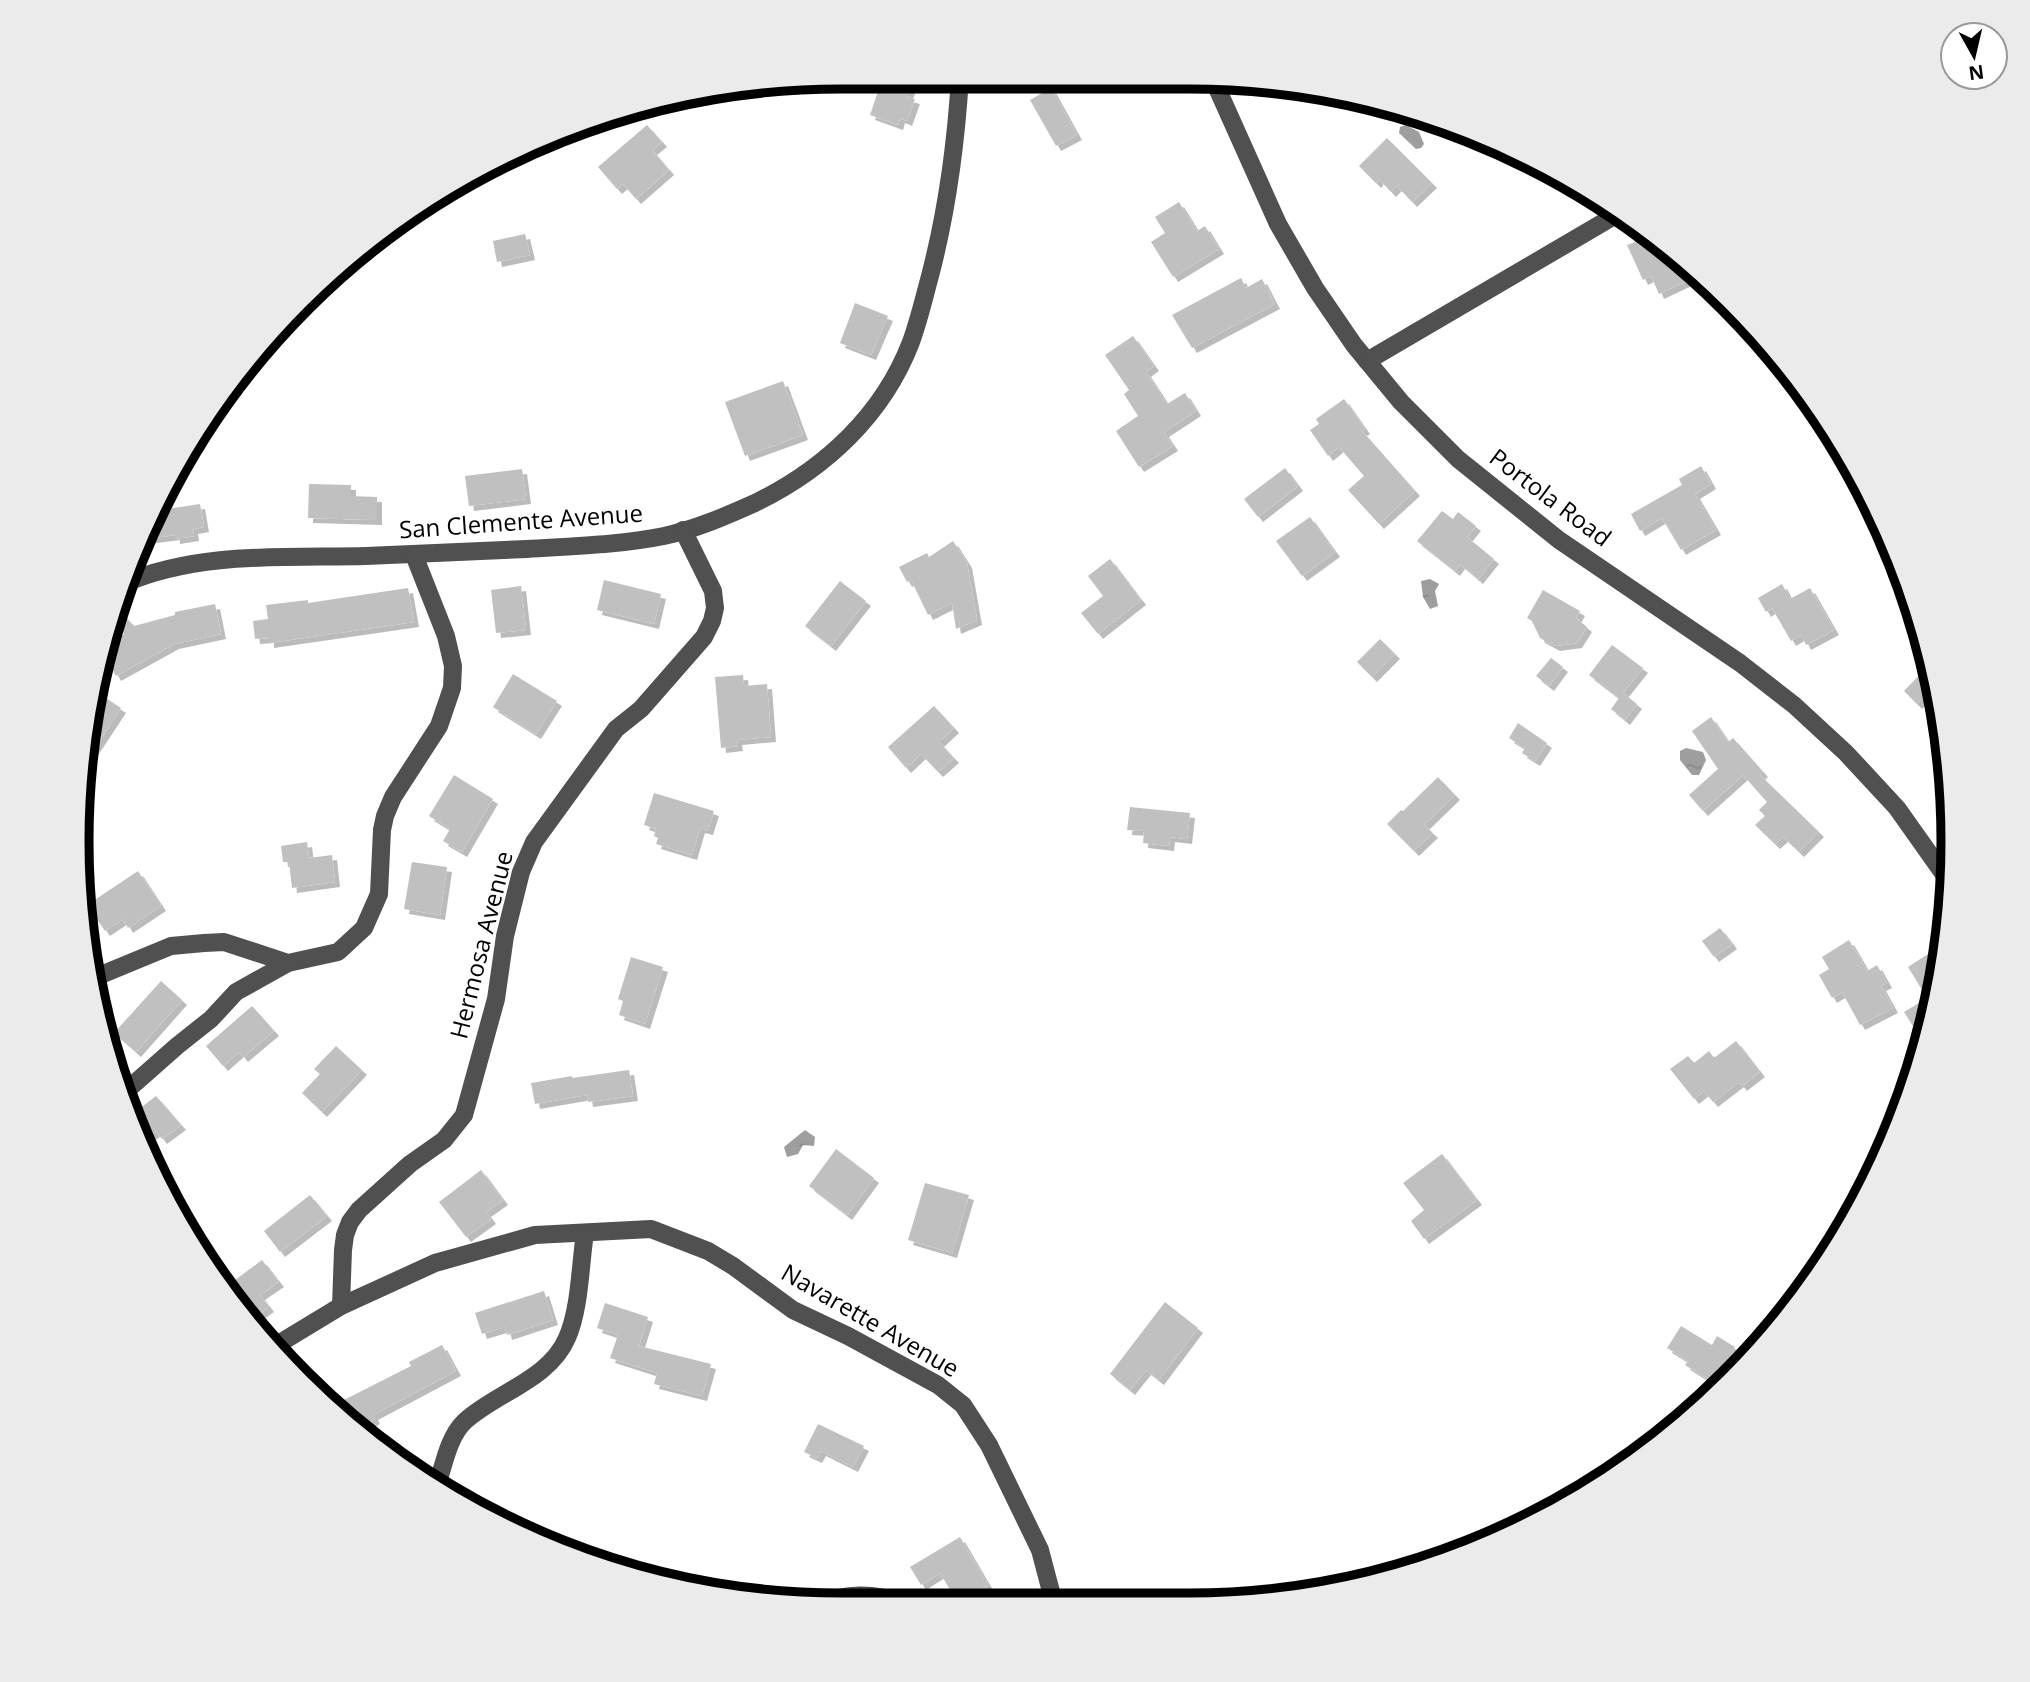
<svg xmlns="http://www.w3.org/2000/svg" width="2030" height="1682" font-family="'Open Sans',sans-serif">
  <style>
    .water { fill: url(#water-ripples) }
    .building { fill: #c0c0c0; filter: url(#shadow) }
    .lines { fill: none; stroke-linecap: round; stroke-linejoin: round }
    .minor { stroke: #505050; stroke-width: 18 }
    .labels { text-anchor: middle; stroke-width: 5; stroke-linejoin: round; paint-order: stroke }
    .street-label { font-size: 24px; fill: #000; stroke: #fff }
    .rim { fill: none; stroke: #000; stroke-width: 9 }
  </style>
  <defs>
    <pattern id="water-ripples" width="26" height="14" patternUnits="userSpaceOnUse" patternTransform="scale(1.75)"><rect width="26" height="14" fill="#9e9e9e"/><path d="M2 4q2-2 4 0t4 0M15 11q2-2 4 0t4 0" fill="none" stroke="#868686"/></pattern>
    <filter id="shadow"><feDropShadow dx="5" dy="5" stdDeviation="0" flood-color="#0004"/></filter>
  </defs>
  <rect width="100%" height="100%" fill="#fff"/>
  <g class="water">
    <path d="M1406,125L1419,132L1424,144L1421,148L1416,149L1399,133L1400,127Z"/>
    <path d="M1430,579L1439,584L1435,591L1438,606L1430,609L1423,597L1421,581Z"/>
    <path d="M1686,748L1703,752L1706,760L1699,775H1692L1680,760V751Z"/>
    <path d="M805,1130L815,1137L814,1146L803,1145L798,1154L787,1157L784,1147Z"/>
  </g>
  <g class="building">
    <path d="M883,77H904L913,80L907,97L915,99L907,121L900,118L898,125L870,115Z"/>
    <path d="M1051,88L1077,135L1056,146L1030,100Z"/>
    <path d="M647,125L662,142L652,150L669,170L636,199L623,184L617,189L598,167Z"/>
    <path d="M1387,138L1432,183L1412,202L1397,186L1391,192L1379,179L1376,183L1359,166Z"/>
    <path d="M1179,202L1197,231L1205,226L1219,249L1173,277L1151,242L1165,233L1155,217Z"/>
    <path d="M1630,219L1654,239L1661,255L1669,252L1684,264L1691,279L1659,294L1651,276L1643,280L1627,245L1635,242L1626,222Z"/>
    <path d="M525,234L530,255L497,262L493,241Z"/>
    <path d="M1241,278L1246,288L1262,279L1275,304L1192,348L1172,315Z"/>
    <path d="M855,303L888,316L871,355L840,343Z"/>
    <path d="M1133,336L1154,366L1146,372L1167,404L1185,393L1196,411L1164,432L1173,446L1139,467L1116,431L1138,416L1124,394L1129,390L1105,355Z"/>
    <path d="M783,381L803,435L745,456L725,402Z"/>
    <path d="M1344,399L1365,429L1362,431L1415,491L1379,524L1348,490L1364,476L1339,447L1328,456L1310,430L1319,424L1316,419Z"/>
    <path d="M1701,466L1711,484L1695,494L1716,530L1681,550L1662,518L1640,531L1631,514L1682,485L1679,479Z"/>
    <path d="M1285,468L1298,486L1258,517L1244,499Z"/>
    <path d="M522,469L526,499L469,506L465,476Z"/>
    <path d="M309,484L351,485V496L377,497V520L308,518Z"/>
    <path d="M200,504L204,527L193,529L194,536L175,539V535L145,539L160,510Z"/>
    <path d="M1442,511L1453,519L1458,512L1476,526L1467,537L1494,559L1478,579L1460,564L1455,571L1417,541Z"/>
    <path d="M1310,517L1335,552L1302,576L1276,541Z"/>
    <path d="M953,541L967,563L977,620L956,629L952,603L928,615L911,580L907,582L899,567L927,553L929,557Z"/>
    <path d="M1110,559L1141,600L1098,634L1081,613L1103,596L1088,576Z"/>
    <path d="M604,580L661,594L654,624L597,610Z"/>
    <path d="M840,581L866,601L831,646L805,626Z"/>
    <path d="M1782,584L1790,599L1810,588L1834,630L1806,645L1801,635L1791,641L1772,608L1766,612L1758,598Z"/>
    <path d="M521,586L526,630L496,633L491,590Z"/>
    <path d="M408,588L414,622L269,643V638L255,639L253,621L268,619L266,605L308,600V603Z"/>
    <path d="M1543,590L1580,611L1576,618L1587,627L1577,643L1555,646L1540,638L1532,621L1527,618Z"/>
    <path d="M215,604L221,634L174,644L116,676L105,656L106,651L124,634L115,606L134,626L175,615V612Z"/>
    <path d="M1380,639L1395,654L1372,677L1357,662Z"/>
    <path d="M1612,645L1643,668L1623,693L1637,704L1625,720L1611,709L1619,698L1589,675Z"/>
    <path d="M1551,658L1563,667L1549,686L1536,676Z"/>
    <path d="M1930,664L1934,687L1917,704L1904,691Z"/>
    <path d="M513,674L557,701L536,734L493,707Z"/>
    <path d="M743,675L744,686L767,684L771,737L737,740L738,746L721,748L715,677Z"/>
    <path d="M98,693L121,708L84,764Z"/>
    <path d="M934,706L954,728L939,742L954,758L938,772L921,754L906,768L888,747Z"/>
    <path d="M1711,717L1728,742L1733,738L1763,772L1760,775L1819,832L1799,852L1783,837L1775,844L1755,825L1765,816L1759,810L1767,802L1743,775L1703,811L1689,795L1718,769L1692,731Z"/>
    <path d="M1518,723L1547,743L1535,761L1522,753L1525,748L1509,738Z"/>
    <path d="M454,775L493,799L462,852L443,841L450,829L429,816Z"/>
    <path d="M1438,777L1455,795L1424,825L1433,833L1414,851L1387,824L1401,810L1403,811Z"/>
    <path d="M654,793L714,811L708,830L700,828L692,855L656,844L658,838L654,836L656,829L644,825Z"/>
    <path d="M1130,807L1190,813L1187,839L1170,837L1169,846L1143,843L1144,831L1127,830Z"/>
    <path d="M307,842L309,858L332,855L335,882L292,888L289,862H283L281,846Z"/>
    <path d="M412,862L447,867L440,915L404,909Z"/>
    <path d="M138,871L161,906L128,928L123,919L105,931L87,905Z"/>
    <path d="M1720,928L1732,944L1714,957L1702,941Z"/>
    <path d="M1849,940L1867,971L1877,965L1887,983L1881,986L1893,1008L1860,1025L1842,992L1832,998L1819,975L1829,969L1822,957Z"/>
    <path d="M1928,954L1939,971L1923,1042L1904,1012L1927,998L1908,967Z"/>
    <path d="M631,957L663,967L645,1024L619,1015L623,1001L618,999Z"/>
    <path d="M161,981L182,1000L136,1052L114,1033Z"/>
    <path d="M252,1006L274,1031L243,1057L239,1052L223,1066L206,1046Z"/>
    <path d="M1736,1041L1760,1072L1742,1086L1739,1082L1713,1102L1704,1091L1694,1099L1670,1069L1688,1056L1694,1063L1709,1051L1714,1058Z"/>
    <path d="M336,1046L362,1070L322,1112L302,1093L320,1074L314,1069Z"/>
    <path d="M629,1070L633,1096L588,1102L587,1095L535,1104L531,1083L572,1076V1078Z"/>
    <path d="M156,1096L181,1125L162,1139L156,1131L143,1141L134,1113Z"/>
    <path d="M836,1149L874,1178L847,1215L809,1186Z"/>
    <path d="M1442,1154L1477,1200L1424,1239L1411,1221L1424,1210L1403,1183Z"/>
    <path d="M481,1170L503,1200L486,1212L491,1219L466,1237L439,1202Z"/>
    <path d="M925,1183L969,1195L952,1253L908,1240Z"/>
    <path d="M310,1195L327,1216L280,1252L264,1231Z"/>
    <path d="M262,1260L279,1282L260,1295L269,1307L250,1321L235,1306L228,1295L236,1289L231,1283Z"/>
    <path d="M544,1291L553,1320L507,1335L505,1327L482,1334L475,1313Z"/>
    <path d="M1165,1302L1198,1328L1159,1380L1146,1370L1130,1390L1110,1374Z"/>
    <path d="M605,1303L648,1317L639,1346L711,1364L702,1396L654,1384L657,1373L610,1358L618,1335L597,1328Z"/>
    <path d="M1681,1326L1712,1345L1717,1336L1735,1347L1730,1357L1742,1365L1719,1386L1685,1365L1688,1361L1667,1348Z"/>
    <path d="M442,1345L456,1371L373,1415L375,1419L357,1429L334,1405L411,1366L409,1362Z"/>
    <path d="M818,1424L864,1446L853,1467L821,1451L817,1458L804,1452Z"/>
    <path d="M960,1537L988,1585L958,1603L940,1573L921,1585L910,1567Z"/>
  </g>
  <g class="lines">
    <g class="minor">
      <path d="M1213,79L1278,224L1315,288L1354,345L1401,402L1458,459L1559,540L1740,663L1794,705L1846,753L1897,808L1948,880"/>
      <path d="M1367,361L1621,212"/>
      <path d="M123,584C198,551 286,558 366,556C420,554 473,551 527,549C573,546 619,545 664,536C696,529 726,516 755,503C825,469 883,415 911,342C919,320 924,298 930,276C947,211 956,144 960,77"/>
      <path d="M91,979L171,946L204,943L224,942L288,963L338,952L364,928L379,894L382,830L385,816L393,797L439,726L452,688L453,666L446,636L414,555"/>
      <path d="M126,1091L177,1046L211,1019L236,992L288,963"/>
      <path d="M341,1306L343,1250L345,1235L350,1222L359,1210L410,1164L444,1140L464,1115L496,999L505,936L521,872L534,842L616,729L641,709L704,637L712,621L715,608L713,591L683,530"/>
      <path d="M275,1346L341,1306L435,1263L535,1235L651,1229L708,1251L733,1266L793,1310L848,1336L938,1385L963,1405L989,1445L1040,1550L1054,1603"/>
      <path d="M437,1485C444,1465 448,1438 464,1422C495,1393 549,1380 567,1338C580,1309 580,1266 585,1233"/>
      <path d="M820,1603C845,1594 874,1592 899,1603"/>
    </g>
  </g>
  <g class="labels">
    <g class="street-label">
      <text transform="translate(1550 498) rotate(37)" y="8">Portola Road</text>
      <text transform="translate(521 522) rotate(-4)" y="8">San Clemente Avenue</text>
      <text transform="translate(482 945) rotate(-76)" y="8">Hermosa Avenue</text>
      <text transform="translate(870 1321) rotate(30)" y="8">Navarette Avenue</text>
    </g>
  </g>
  <path d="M0 0H2030V1682H0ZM841 89H1189A752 752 0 0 1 1941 841V841A752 752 0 0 1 1189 1593H841A752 752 0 0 1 89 841V841A752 752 0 0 1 841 89Z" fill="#ebebeb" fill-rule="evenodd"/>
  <path class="rim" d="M841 89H1189A752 752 0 0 1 1941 841V841A752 752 0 0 1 1189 1593H841A752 752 0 0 1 89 841V841A752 752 0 0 1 841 89Z"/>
  <g transform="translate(1974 56) rotate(172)"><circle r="33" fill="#ffffff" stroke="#999999" stroke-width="2"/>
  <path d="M0-5L12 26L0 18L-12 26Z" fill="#000000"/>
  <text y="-10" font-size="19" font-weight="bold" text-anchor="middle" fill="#000000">N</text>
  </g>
</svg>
